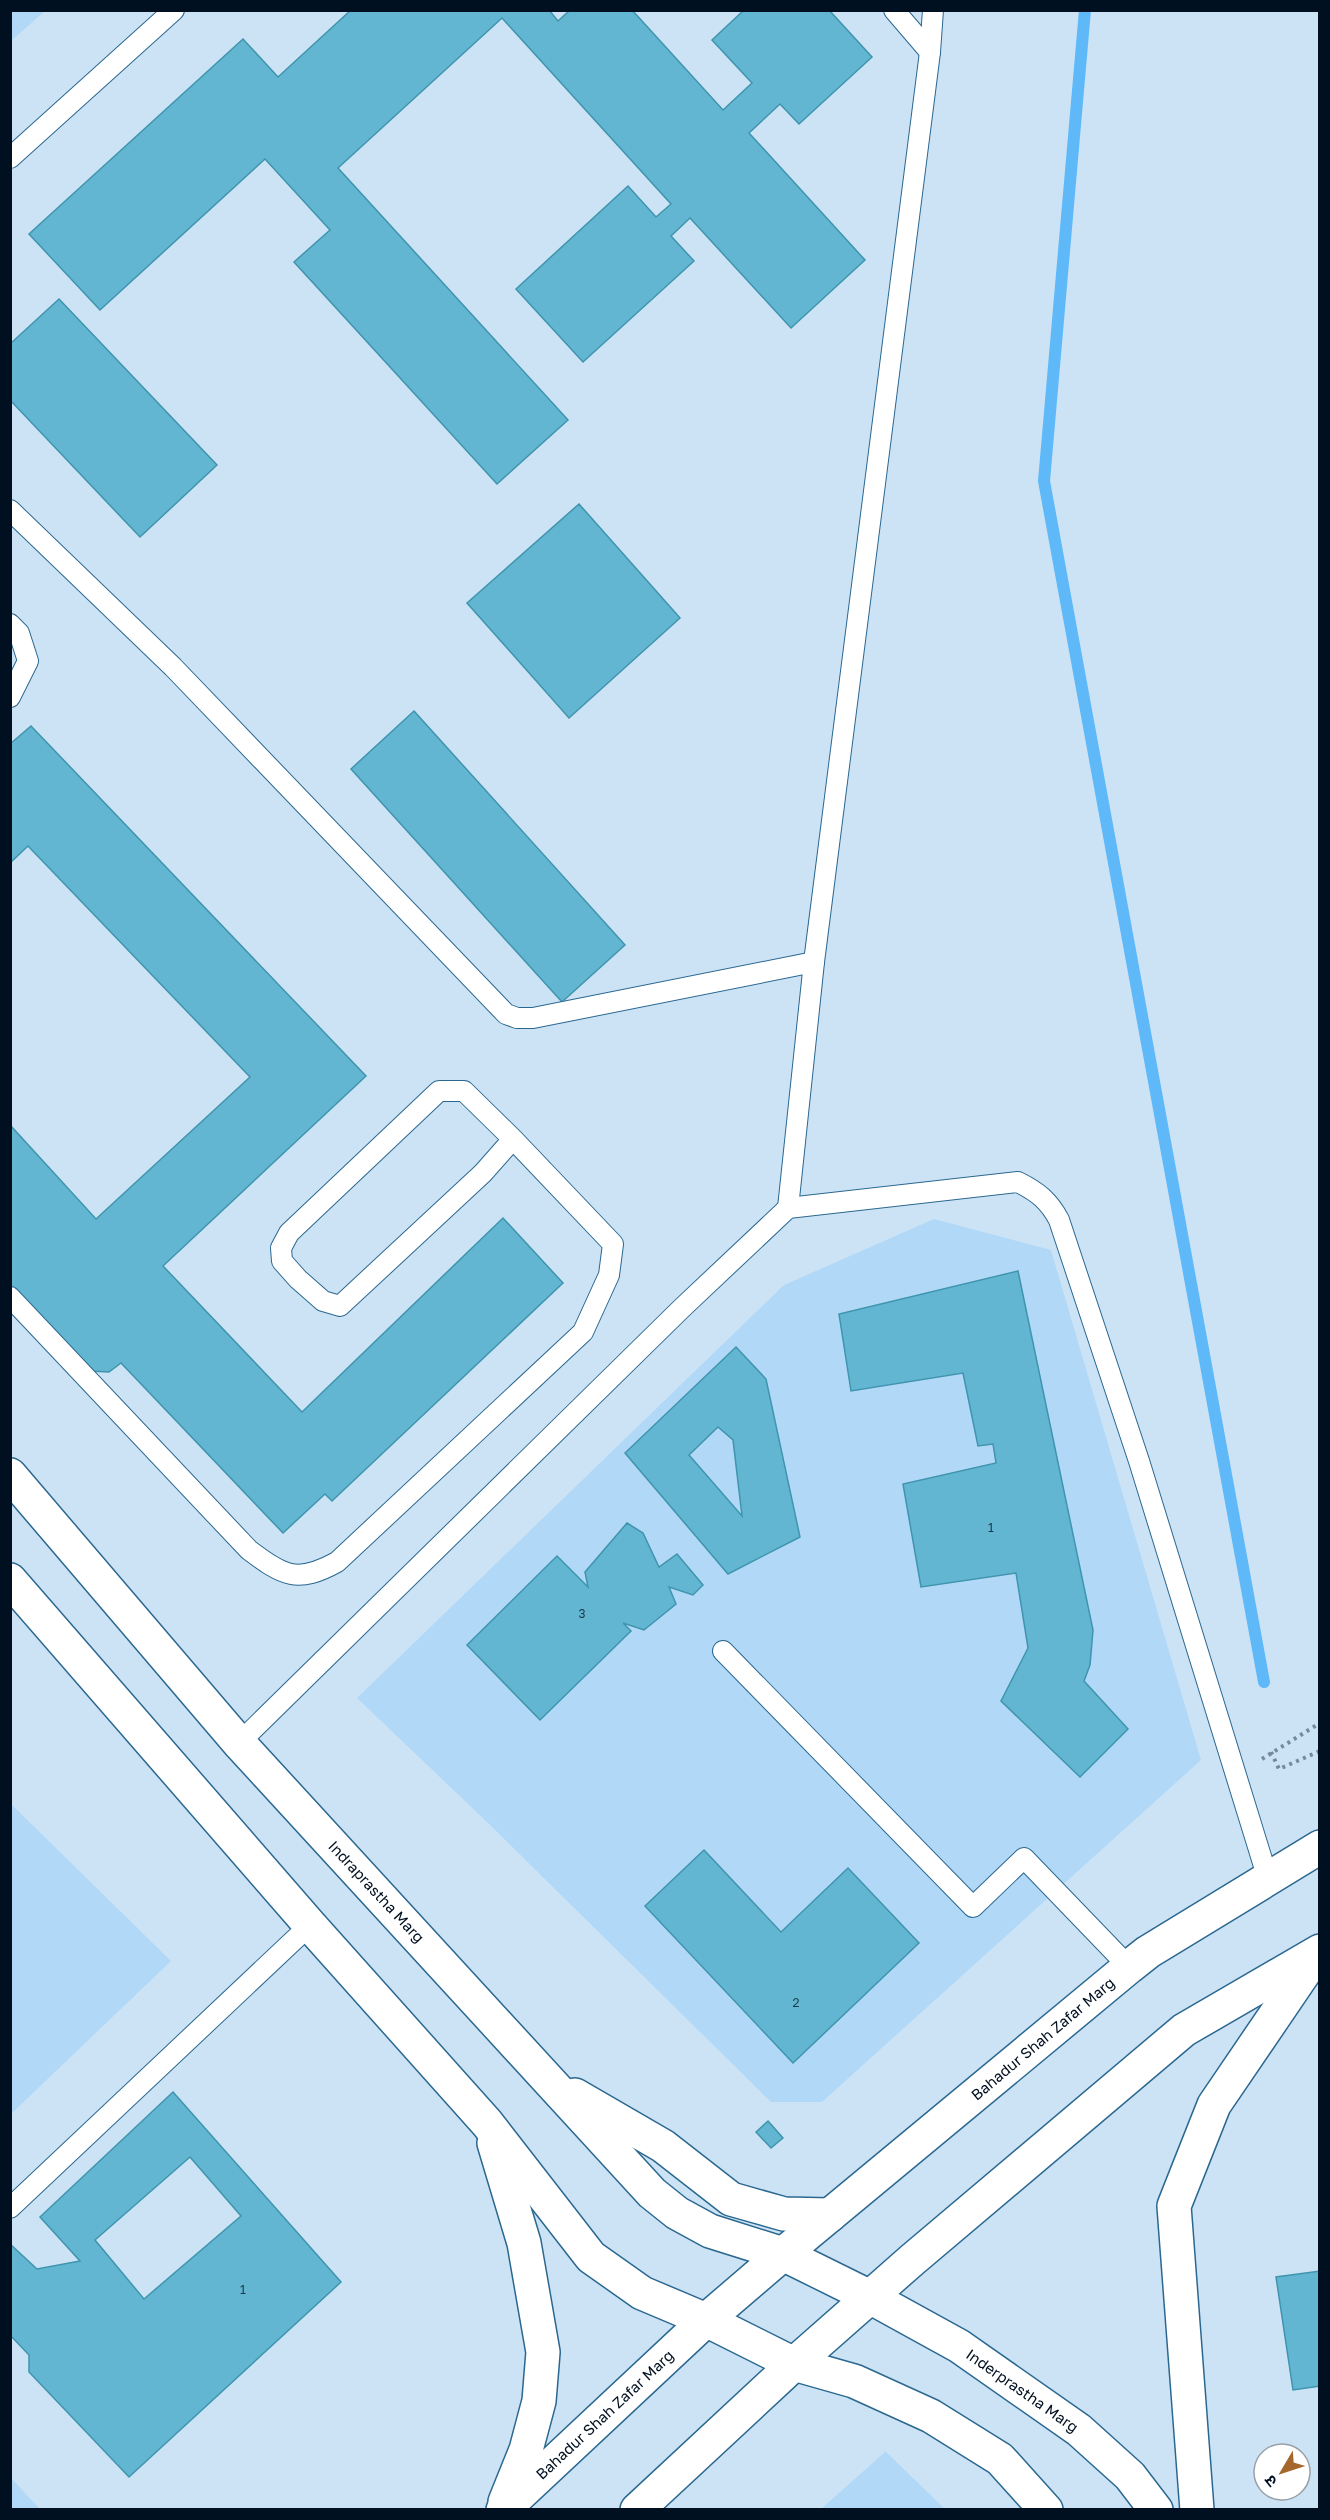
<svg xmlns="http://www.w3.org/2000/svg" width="1330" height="2520" font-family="'Golos Text','Noto Sans Devanagari',sans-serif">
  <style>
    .built { fill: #b1d9f7 }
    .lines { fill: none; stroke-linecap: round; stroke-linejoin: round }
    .stream { stroke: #5fb9f8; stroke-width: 12 }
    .building { fill: #63b6d1; stroke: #3f94ae; stroke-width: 1.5; fill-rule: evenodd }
    .lane-casing { stroke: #2b6890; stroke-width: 22 }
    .secondary-casing { stroke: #2b6890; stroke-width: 36 }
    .path { stroke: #768a9c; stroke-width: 4; stroke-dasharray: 3 4.5; stroke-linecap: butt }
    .lane { stroke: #fff; stroke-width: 20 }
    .secondary { stroke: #fff; stroke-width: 33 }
    .labels { text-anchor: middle; stroke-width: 4.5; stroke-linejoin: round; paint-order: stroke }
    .number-label { font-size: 12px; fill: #193a4c }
    .street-label { font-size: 15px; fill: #001020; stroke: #fff }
  </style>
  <rect width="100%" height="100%" fill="#cce3f6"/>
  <g class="built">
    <path d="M11,10H45V11L11,41Z"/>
    <path d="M934,1219L1051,1250L1201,1760L822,2102H771L488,1823L357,1698L784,1285Z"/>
    <path d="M11,1804L171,1961L11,2114Z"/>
    <path d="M885,2451L945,2509H821L885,2452Z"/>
    <path d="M10,2478H11L40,2509H11Z"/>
  </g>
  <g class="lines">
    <path class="stream" d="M1085,10L1044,481L1264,1682"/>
  </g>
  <g class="building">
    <path d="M351,10H549L558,21L570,10H632L723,110L752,83L712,40L744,10H829L872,57L799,124L780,104L749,133L865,260L791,328L690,218L671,236L694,261L583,362L516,289L628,186L656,217L671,204L502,18L338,168L568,420L497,484L294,262L330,230L265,159L100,310L29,234L243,39L278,77Z"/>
    <path d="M59,299L217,465L140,537L10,400V344Z"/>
    <path d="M579,504L680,618L569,718L467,603Z"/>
    <path d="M414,711L625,945L562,1002L351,769Z"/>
    <path d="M31,726L366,1076L163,1266L302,1412L503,1218L563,1283L332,1501L325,1494L283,1533L121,1363L109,1372L88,1371L10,1290V1125L96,1219L250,1077L28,846L10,863V744Z"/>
    <path d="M1018,1271L1093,1630L1090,1665L1084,1681L1128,1729L1080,1777L1001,1701L1028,1648L1016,1573L921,1587L903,1484L996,1463L993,1444L978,1446L963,1373L851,1391L839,1314Z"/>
    <path d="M736,1347L766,1379L800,1537L728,1574L625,1453ZM718,1427L733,1440L742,1516L689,1455Z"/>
    <path d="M627,1523L643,1533L659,1567L677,1554L703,1585L693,1595L669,1587L676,1604L644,1630L623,1623L631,1631L540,1720L467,1645L557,1556L588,1587L585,1572Z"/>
    <path d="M704,1850L781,1932L848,1868L919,1943L793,2063L645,1906Z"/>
    <path d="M173,2092L341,2282L129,2477L29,2372V2355L10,2335V2244L37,2269L80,2261L40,2217ZM190,2157L241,2216L144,2299L95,2240Z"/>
    <path d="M768,2121L783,2138L771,2148L756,2132Z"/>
    <path d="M1320,2271V2386L1293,2390L1276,2277Z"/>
  </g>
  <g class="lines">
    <g class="lane-casing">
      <g id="lane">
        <path d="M894,10L930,52"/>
        <path d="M10,158L174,10"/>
        <path d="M10,510L173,667L506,1014L517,1018H533L814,962"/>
        <path d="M10,624L19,633L28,661L10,697"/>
        <path d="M788,1208L814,962L930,52L933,10"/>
        <path d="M10,1297L249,1550C284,1576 297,1584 337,1562L583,1332L609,1275L613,1244L513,1139L483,1173L340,1306L323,1301L298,1279L282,1261L281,1248L289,1233L439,1091H464L513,1139"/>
        <path d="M723,1651L973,1907L1024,1858L1129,1967"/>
        <path d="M239,1743L682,1308L788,1208L1018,1182C1038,1192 1049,1201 1059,1220L1139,1461L1268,1879"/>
        <path d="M10,2208L310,1925"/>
      </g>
    </g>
    <g class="secondary-casing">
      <g id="secondary">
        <path d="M10,1475L239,1743L652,2193L677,2213L710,2231L783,2254L870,2297L959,2346L1079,2430L1130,2476L1156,2510"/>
        <path d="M10,1580L310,1925L487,2123L591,2257L642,2293L706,2320L794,2364L854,2381L931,2416L1000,2459L1046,2510"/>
        <path d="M575,2095L663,2146L731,2199L784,2214L830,2215"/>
        <path d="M494,2143L524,2243L543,2352L539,2401L526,2450L505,2502"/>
        <path d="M503,2510L706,2320L783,2254L1129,1967L1148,1952L1320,1847"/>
        <path d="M637,2510L794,2364L912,2260L1184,2030L1320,1951"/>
        <path d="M1197,2510L1174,2206L1214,2105L1314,1958"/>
      </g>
    </g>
    <g class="path">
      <path d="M1271,1752L1279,1769L1320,1751"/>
      <path d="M1262,1759L1320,1723"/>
    </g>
    <use href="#lane" class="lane"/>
    <use href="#secondary" class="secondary"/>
  </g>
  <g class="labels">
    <g class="number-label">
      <text x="991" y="1532">1</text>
      <text x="582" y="1618">3</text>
      <text x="796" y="2007">2</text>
      <text x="243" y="2294">1</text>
    </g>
    <g class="street-label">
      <text transform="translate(376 1892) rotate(47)" y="5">Indraprastha Marg</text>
      <text transform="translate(1043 2039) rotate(-40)" y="5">Bahadur Shah Zafar Marg</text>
      <text transform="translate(1022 2391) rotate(35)" y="5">Inderprastha Marg</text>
      <text transform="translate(605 2415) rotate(-43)" y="5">Bahadur Shah Zafar Marg</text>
    </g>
  </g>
  <rect width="1330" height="2520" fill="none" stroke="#001020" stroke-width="24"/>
  <g transform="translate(1282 2472) rotate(231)"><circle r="28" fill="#ffffff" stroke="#999fa6" stroke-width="1.5"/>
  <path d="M0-4.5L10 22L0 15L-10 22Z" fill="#a5672c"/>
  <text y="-9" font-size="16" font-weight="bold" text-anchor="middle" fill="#001020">उ</text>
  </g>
</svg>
